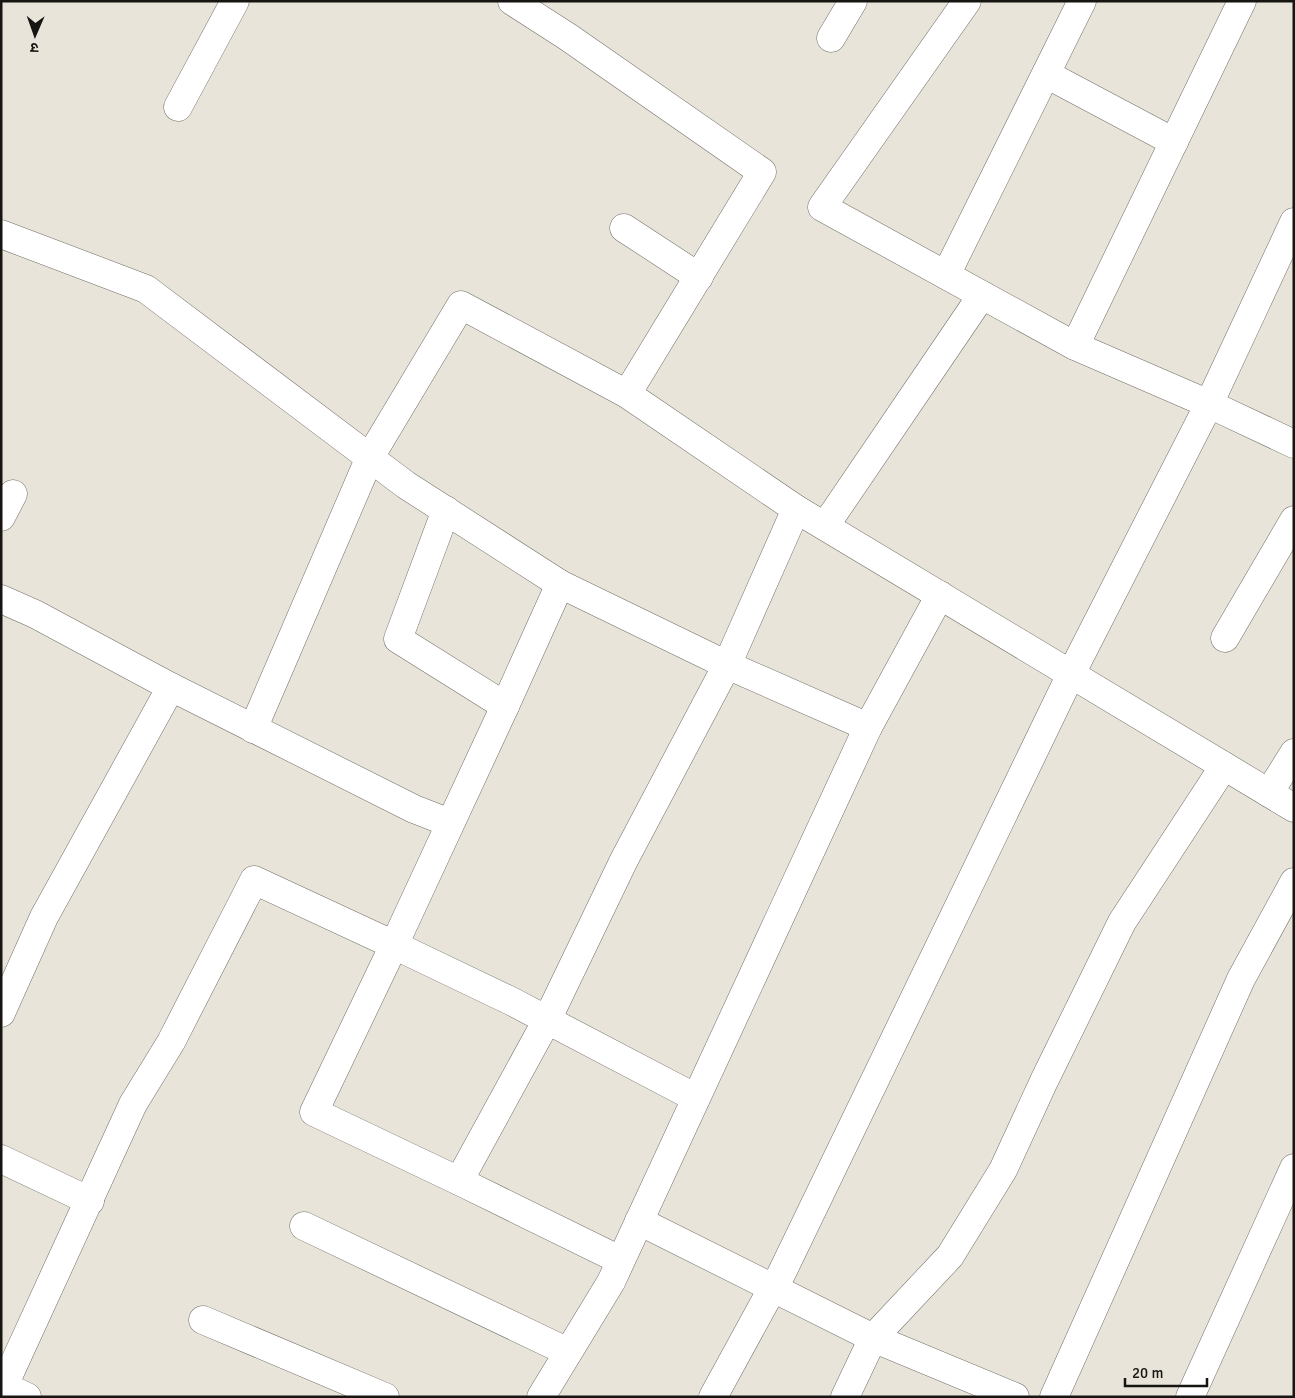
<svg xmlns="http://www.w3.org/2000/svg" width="1295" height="1398" font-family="Signika,'Noto Sans Devanagari',sans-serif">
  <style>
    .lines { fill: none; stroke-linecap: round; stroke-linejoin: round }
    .minor-casing { stroke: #726f67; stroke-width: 29 }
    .minor { stroke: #fff; stroke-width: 28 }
  </style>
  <rect width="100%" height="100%" fill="#e8e4da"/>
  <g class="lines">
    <g class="minor-casing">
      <g id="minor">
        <path d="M512,1L568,37L762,172L627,394"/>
        <path d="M967,1L822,207L1075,346L1209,404L1294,444"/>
        <path d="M831,38L853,1"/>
        <path d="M1046,74L1174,142"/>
        <path d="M178,107L235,1"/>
        <path d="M624,228L699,277"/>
        <path d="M1,234L146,289L406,485L560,584L727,665L796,509L1294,808"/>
        <path d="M946,275L1082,1"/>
        <path d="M1075,346L1242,1"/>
        <path d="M446,510L398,639L505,706"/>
        <path d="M1,517L13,494"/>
        <path d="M825,526L982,295"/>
        <path d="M560,584L505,706L394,945L511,1001L696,1098"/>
        <path d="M1,599L35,614L171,687L414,809L450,823"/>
        <path d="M1225,638L1294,520"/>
        <path d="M253,729L370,457L461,305L627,394L796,509"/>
        <path d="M1269,793L1294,753"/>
        <path d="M1,1013L44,917L171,687"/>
        <path d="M1,1159L90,1201"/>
        <path d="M459,1181L547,1020L624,860L727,665L868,727L940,595"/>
        <path d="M639,1221L873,1338L1015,1397"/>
        <path d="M304,1226L568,1352"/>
        <path d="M203,1320L385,1397"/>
        <path d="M4,1386L27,1397"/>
        <path d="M1,1392L133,1104L171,1042L254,880L394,945L314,1112L459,1181L620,1260"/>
        <path d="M541,1397L611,1282L868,727"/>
        <path d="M713,1397L772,1289H774L1071,674L1209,404L1294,222"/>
        <path d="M845,1397L873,1338L950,1256L1003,1170L1044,1081L1122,922L1224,766"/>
        <path d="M1054,1397L1241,979L1294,882"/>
        <path d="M1190,1397L1294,1168"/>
      </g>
    </g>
    <use href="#minor" class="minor"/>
  </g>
  <rect width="1295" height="1398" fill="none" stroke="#161512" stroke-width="5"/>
  <g transform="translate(35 35) rotate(182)" stroke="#e8e4da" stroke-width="4" paint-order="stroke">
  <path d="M0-4L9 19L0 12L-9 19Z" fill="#161512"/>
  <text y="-8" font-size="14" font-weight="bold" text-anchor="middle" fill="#161512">उ</text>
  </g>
  <path d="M1125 1378v8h82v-8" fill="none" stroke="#161512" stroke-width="2.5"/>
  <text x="1132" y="1378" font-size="15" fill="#161512" stroke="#e8e4da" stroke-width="4" paint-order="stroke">20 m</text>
</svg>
